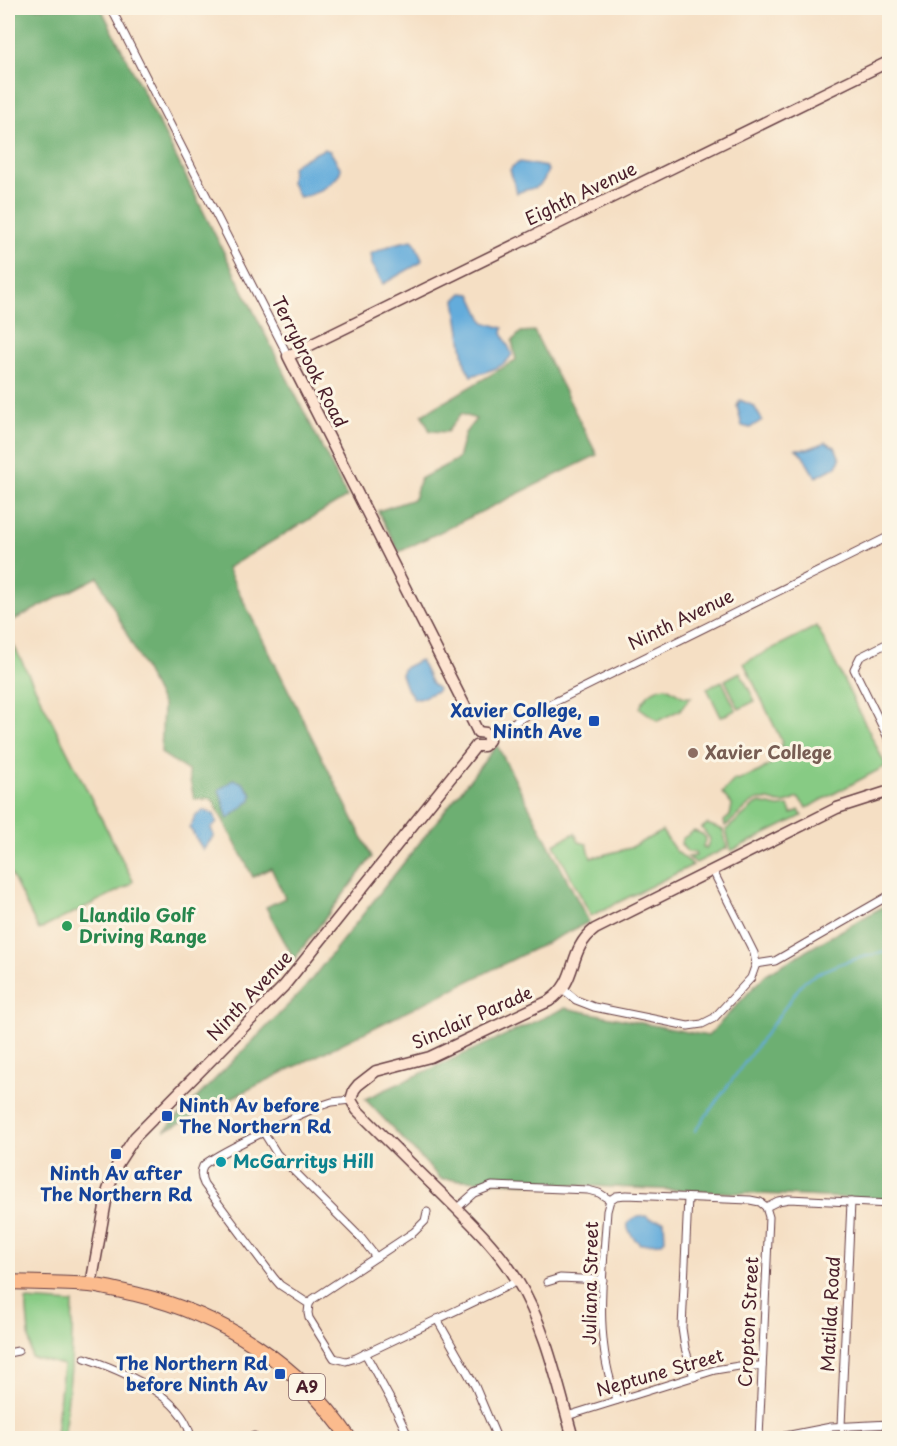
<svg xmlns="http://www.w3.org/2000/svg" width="897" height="1446" font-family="'Playpen Sans',sans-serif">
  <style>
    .green { fill: #87cb84; stroke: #687558; stroke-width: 1.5 }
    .forest { fill: #6daf72; stroke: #5c674e; stroke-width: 1.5 }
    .water { fill: #63acdb; stroke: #566683; stroke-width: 1.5 }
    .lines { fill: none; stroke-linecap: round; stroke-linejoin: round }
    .stream { stroke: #63acdb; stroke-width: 2 }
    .street-casing { stroke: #643c42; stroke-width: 9 }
    .secondary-casing { stroke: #643c42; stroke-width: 13 }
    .highway-casing { stroke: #643c42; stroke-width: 16 }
    .street { stroke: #fff; stroke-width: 7 }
    .secondary { stroke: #fde4d1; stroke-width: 10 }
    .highway { stroke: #fbbb8d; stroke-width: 14 }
    .transit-dot { fill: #1a4fb4; stroke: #fcf5e5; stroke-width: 2 }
    .education-dot { fill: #8d6e63; stroke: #fcf5e5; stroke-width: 2 }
    .leisure-dot { fill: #2e9e5b; stroke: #fcf5e5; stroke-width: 2 }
    .culture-dot { fill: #0f9aa8; stroke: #fcf5e5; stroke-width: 2 }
    .labels { text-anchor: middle; stroke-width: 6; stroke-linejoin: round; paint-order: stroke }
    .shield { fill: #fcf5e5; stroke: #7f5f63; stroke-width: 1.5 }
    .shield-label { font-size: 16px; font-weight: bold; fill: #4a1f2b }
    .street-label { font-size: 18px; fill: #4a1f2b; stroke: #fcf5e5 }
    .transit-label { font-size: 18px; font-weight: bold; fill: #164399; stroke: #fcf5e5; text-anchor: end }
    .education-label { font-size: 18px; font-weight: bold; fill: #785e54; stroke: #fcf5e5; text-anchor: start }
    .leisure-label { font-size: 18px; font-weight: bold; fill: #27864d; stroke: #fcf5e5; text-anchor: start }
    .culture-label { font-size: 18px; font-weight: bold; fill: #0d838f; stroke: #fcf5e5; text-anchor: start }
  </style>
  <rect width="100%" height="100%" fill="#fcf5e5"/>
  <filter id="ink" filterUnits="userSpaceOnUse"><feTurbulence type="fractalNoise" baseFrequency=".0167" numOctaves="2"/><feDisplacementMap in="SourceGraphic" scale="12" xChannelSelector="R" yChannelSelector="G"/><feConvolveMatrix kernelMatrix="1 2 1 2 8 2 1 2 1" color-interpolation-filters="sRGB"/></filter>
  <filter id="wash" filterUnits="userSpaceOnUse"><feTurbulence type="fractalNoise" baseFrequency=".008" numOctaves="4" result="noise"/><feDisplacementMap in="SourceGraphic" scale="24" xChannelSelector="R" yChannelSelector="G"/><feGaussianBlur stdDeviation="1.35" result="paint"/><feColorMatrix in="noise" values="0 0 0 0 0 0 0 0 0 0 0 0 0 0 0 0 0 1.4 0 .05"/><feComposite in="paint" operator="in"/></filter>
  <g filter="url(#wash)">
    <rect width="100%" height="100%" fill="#f5dfc4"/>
    <g class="green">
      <path d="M817,626L886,766L807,808L798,798C774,810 777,797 760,800C747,802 736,820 725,826L724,821L730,816L732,805L722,793L735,779L737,781L760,771L783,756L781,740L744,663Z"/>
      <path d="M8,634L133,881L130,885L39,930L8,868Z"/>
      <path d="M740,672L755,701L739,709L725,680Z"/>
      <path d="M722,681L736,710L721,717L707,688Z"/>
      <path d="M666,687C675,690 681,699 691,697L680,710L658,721L640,708C645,695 653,688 666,687Z"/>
      <path d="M760,803L779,807L788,806L792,814L799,810L802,816L731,851L726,830L754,806Z"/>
      <path d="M707,824L723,830L727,848L696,863L688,857L696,856L695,852H687L681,844L682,839L694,831L702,834L706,838L703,847L706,849L710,839L702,828Z"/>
      <path d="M662,831L675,850L693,865L591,916L554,844L575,833L579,842L587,844L591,858L630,848Z"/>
      <path d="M26,1300L73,1303L71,1368L64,1436L56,1434L63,1365L31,1357Z"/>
    </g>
    <g class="forest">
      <path d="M8,8H101L347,497L227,568L372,857L294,959L266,907L285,898L271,868L253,877L212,799H194L188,771L161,753L163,706L98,577L8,623Z"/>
      <path d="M534,331L597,455L399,552L378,511L414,499L420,479L458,459L465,433L476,419L461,414L447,432L430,431L422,415L516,360L512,341L521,332Z"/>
      <path d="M497,745L589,922L164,1131L303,990Z"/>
      <path d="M889,903V1200L441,1179L365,1099L565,1008L708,1036L766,974Z"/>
    </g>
    <g class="water">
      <path d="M324,149L330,151L341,169C338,183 314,196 299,197L291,183L292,167L298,162Z"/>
      <path d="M520,162L546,167L548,170C540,194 533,185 517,193L510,170L513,166Z"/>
      <path d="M412,240L415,243L422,260L420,263L383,284L371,263L372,258L370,254L394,244Z"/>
      <path d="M462,293L471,294L484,322L503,328L502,333L512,354C506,368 485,372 471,376L465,365L455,300Z"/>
      <path d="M740,400L754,406L762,420L750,428L742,426L737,406Z"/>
      <path d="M826,442L835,447L840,459L837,466L816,477C807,467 807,457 796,449H808Z"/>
      <path d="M420,660L432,684L438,689L437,691L419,699L414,698L405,686L401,674L404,668Z"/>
      <path d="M234,779L243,783L252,794L251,800L228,819L219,790Z"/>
      <path d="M204,810L214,814L217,823L211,828L214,836L203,850L190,828L195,816Z"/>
      <path d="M646,1216L650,1219L664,1221L665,1240L662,1243L640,1244C625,1231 620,1218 646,1216Z"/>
    </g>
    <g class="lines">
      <path class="stream" d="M695,1131L804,981C834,963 856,958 890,951"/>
    </g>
  </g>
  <g filter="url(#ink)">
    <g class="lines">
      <g class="street-casing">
        <g id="street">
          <path d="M111,8L288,356"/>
          <path d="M890,642L860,657L854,669L890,742"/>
          <path d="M488,735L890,536"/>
          <path d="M756,964L775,961L890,895"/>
          <path d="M563,989L576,1000L594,1007L688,1026L702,1024L714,1018L751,978L756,964L754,953L713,871"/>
          <path d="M351,1100L332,1102L320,1106C303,1113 210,1156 203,1166C200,1172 201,1178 204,1184L274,1278L280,1285L309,1304L308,1313L309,1318L334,1358L346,1361L356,1358L518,1281"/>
          <path d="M264,1133L277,1154L361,1238L376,1257"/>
          <path d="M688,1198L682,1328L685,1348L694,1377"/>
          <path d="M610,1200L607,1211C603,1274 593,1340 617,1400"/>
          <path d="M456,1209L474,1193L492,1186L588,1190L599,1193L610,1200L616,1196L626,1195L750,1200L760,1202L766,1207L778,1201L789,1199L890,1204"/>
          <path d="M547,1282L560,1278L603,1280"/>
          <path d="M309,1304L313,1299L414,1232L425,1221L427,1212"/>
          <path d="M437,1319L475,1386L497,1438"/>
          <path d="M8,1353L18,1351"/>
          <path d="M365,1353L395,1408L409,1438"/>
          <path d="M85,1358C120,1370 184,1396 191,1438"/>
          <path d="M567,1416L715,1370L739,1366H762"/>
          <path d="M841,1426L851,1202"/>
          <path d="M249,1438L254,1436"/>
          <path d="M759,1438L769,1217L766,1207"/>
          <path d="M775,1438L831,1427L890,1424"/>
        </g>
      </g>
      <g class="secondary-casing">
        <g id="secondary">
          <path d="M478,732L288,356L890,61"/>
          <path d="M476,746H484L489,740L486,733L478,732"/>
          <path d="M91,1285L108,1190L118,1163L135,1137L284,986L476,746"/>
          <path d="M573,1438C558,1386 546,1327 517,1280C497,1247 469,1221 442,1194C413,1166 385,1138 357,1110L351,1100L354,1090L358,1085L376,1071L430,1057L549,1001C580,980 566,951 595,929L837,808L890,791"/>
        </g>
      </g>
      <g class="highway-casing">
        <path id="highway" d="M8,1282C35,1283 63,1283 90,1285C105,1287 120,1291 135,1294C223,1315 298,1363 349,1438"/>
      </g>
      <use href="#street" class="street"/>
      <use href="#secondary" class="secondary"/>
      <use href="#highway" class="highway"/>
    </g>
  </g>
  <g class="transit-dot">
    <rect x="588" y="715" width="12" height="12" rx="3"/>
    <rect x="161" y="1110" width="12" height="12" rx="3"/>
    <rect x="110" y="1148" width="12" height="12" rx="3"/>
    <rect x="274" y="1368" width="12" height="12" rx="3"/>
  </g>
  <circle class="education-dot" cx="693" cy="753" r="6"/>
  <circle class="leisure-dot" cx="67" cy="926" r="6"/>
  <circle class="culture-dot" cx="221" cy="1162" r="6"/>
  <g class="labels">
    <rect class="shield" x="289" y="1374" width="36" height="26" rx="4.5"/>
    <g class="shield-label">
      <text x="307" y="1393">A9</text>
    </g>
    <g class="street-label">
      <text transform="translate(581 194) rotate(-26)" y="6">Eighth Avenue</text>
      <text transform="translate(309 362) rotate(63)" y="6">Terrybrook Road</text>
      <text transform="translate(681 620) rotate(-26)" y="6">Ninth Avenue</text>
      <text transform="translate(250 996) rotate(-47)" y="6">Ninth Avenue</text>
      <text transform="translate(472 1018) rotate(-24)" y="6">Sinclair Parade</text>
      <text transform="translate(591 1283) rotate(-89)" y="6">Juliana Street</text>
      <text transform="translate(831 1314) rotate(-87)" y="6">Matilda Road</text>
      <text transform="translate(749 1322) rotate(-87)" y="6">Cropton Street</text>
      <text transform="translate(660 1373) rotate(-16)" y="6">Neptune Street</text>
    </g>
    <g class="transit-label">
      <text x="582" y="717">Xavier College,<tspan x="582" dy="21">Ninth Ave</tspan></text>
      <text x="179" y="1112" text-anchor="start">Ninth Av before<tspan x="179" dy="21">The Northern Rd</tspan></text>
      <text x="116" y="1180" text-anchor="middle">Ninth Av after<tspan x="116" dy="21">The Northern Rd</tspan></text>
      <text x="268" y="1370">The Northern Rd<tspan x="268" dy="21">before Ninth Av</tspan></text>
    </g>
    <g class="education-label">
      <text x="705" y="759">Xavier College</text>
    </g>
    <g class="leisure-label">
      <text x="79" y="922">Llandilo Golf<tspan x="79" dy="21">Driving Range</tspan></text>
    </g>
    <g class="culture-label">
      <text x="233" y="1168">McGarritys Hill</text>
    </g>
  </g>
  <rect width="897" height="1446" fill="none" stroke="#fcf5e5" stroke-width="30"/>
</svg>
